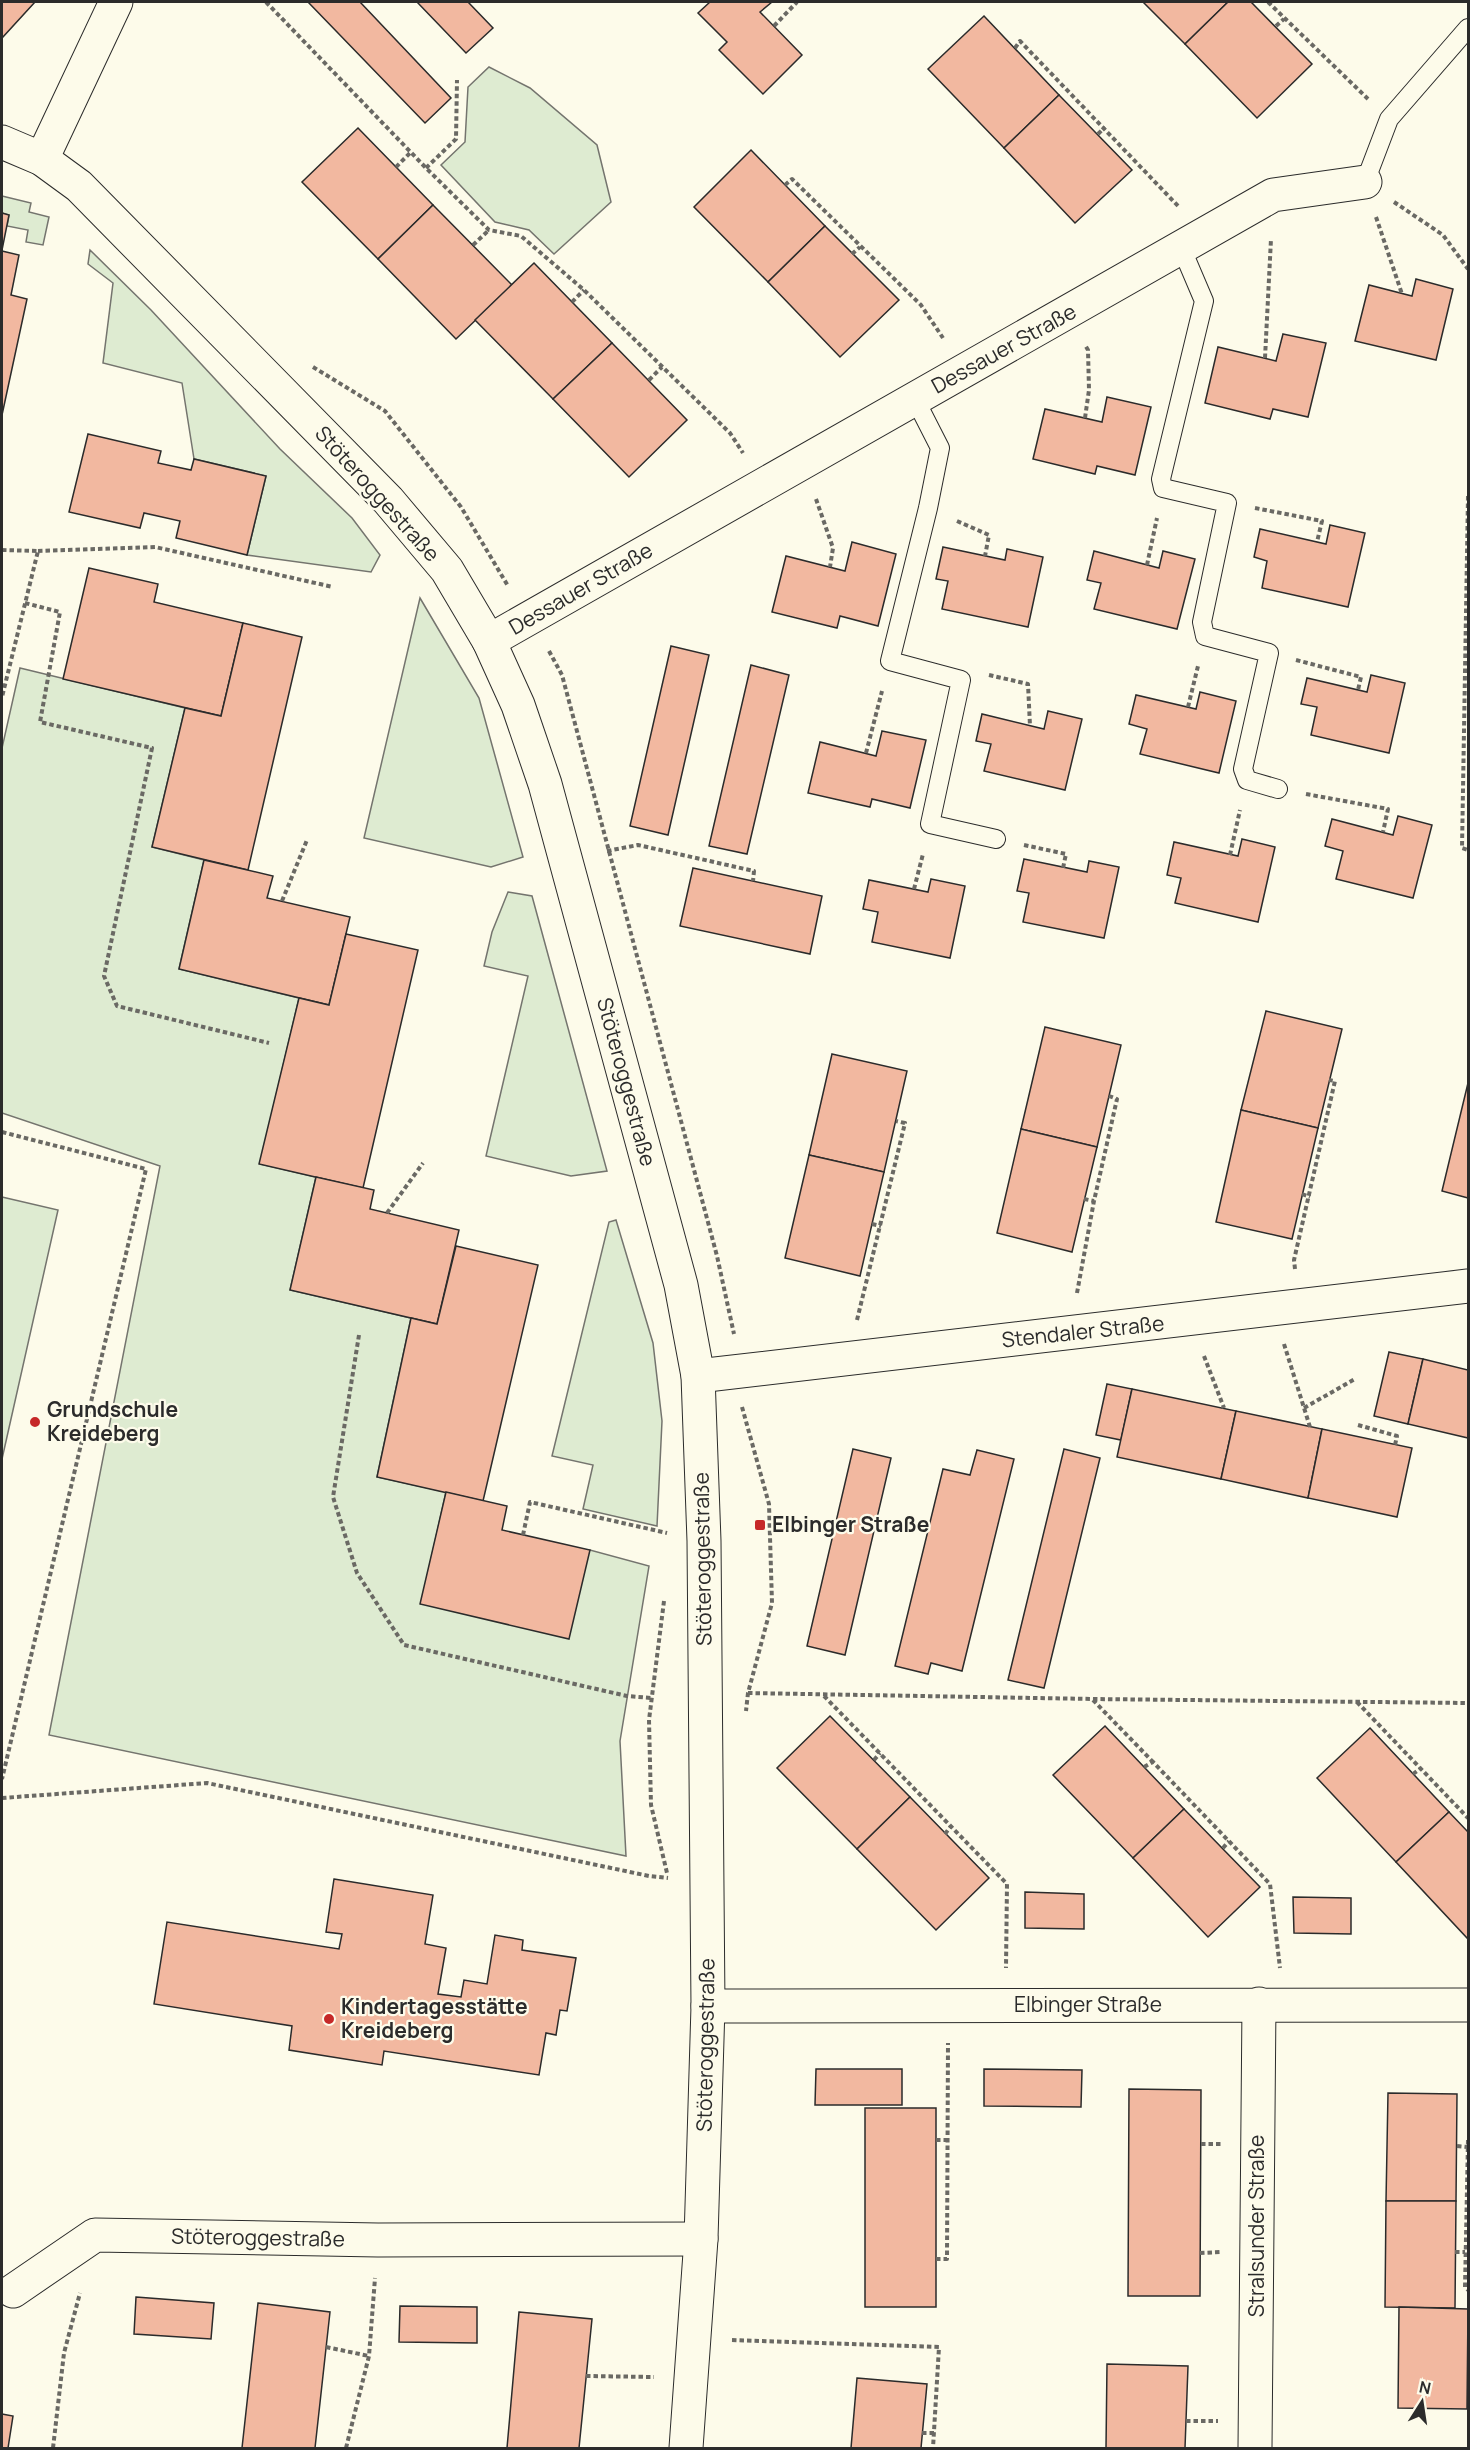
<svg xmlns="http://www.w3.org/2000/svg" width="1470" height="2450" font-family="Manrope,sans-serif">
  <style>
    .green { fill: #deebd1; stroke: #74746e; stroke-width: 1.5 }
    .building { fill: #f2b8a0; stroke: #2b2b2b; stroke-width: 1.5 }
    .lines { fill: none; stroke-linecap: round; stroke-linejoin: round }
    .service-casing { stroke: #2b2b2b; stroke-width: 20 }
    .minor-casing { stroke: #2b2b2b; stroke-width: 35 }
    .path { stroke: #6a6964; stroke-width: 4; stroke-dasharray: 4.5 3; stroke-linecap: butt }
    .service { stroke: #fdfbea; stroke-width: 18 }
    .minor { stroke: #fdfbea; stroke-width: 33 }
    .poi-dot { fill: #c62828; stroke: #fdfbea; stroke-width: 2 }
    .labels { text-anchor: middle; stroke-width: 4.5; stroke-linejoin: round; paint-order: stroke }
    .street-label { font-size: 21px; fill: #2b2b2b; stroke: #fdfbea }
    .poi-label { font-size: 21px; font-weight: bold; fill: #2b2b2b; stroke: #fdfbea; text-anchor: start }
  </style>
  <rect width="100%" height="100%" fill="#fdfbea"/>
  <g class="green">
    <path d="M489,67L530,88L597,145L611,202L554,254L529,230L495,222L441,165L465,142L468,87Z"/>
    <path d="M2,196L31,203L29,212L49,217L43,245L26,242L28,230L7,226L9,215L2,213Z"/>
    <path d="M90,250L151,310L280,449L352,518L380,555L371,572L247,555L266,476L194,459L182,383L103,363L113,283L88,264Z"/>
    <path d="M420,598L479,698L523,857L491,867L364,838Z"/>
    <path d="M20,668L185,708L152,847L204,860L179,969L299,998L260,1164L316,1177L290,1290L411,1318L377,1477L446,1492L421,1604L590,1550L649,1566L620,1741L626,1856L49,1735L160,1166L2,1113V748Z"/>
    <path d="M508,892L532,896L607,1171L571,1176L486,1156L528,976L484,966L492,932Z"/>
    <path d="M2,1197L58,1210L2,1459Z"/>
    <path d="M616,1220L653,1343L662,1421L657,1526L583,1509L593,1465L552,1456L609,1222Z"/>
  </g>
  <g class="building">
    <path d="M2,2H35L2,38Z"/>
    <path d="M308,2H360L451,98L425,123Z"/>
    <path d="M417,2H468L493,28L466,53Z"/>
    <path d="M710,2H772L760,12L802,55L763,94L719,50L727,42L698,13Z"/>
    <path d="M1143,2H1228L1185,44Z"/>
    <path d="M1228,2H1251L1312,64L1257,118L1185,44Z"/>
    <path d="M984,16L1059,95L1004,148L928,69Z"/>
    <path d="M1059,95L1132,170L1075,223L1004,148Z"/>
    <path d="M358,128L433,205L378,259L302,182Z"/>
    <path d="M751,150L825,226L768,282L694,207Z"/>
    <path d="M433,205L512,285L456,339L378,259Z"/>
    <path d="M2,213L9,215L2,250Z"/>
    <path d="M825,226L899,300L840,357L768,282Z"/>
    <path d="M2,251L19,255L11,295L27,299L2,415Z"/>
    <path d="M534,263L612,343L553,399L475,320Z"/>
    <path d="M1416,279L1453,289L1436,360L1355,341L1369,285L1412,296Z"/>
    <path d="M1283,334L1326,343L1308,417L1273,409L1270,419L1205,403L1218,347L1276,361Z"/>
    <path d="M612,343L687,420L629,477L553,399Z"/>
    <path d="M1107,397L1151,407L1135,475L1097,466L1095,474L1033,459L1045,409L1102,422Z"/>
    <path d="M88,434L161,451L158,463L191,470L194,459L266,476L247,555L176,538L180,521L144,513L140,528L69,512Z"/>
    <path d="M1330,525L1365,533L1348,607L1262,588L1267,561L1254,557L1260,529L1326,544Z"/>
    <path d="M852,542L896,554L878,626L840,616L837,628L772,612L786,556L845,571Z"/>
    <path d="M943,547L1005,560L1007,549L1043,557L1028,627L942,609L948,581L936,579Z"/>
    <path d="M1094,551L1159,568L1163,551L1195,559L1177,629L1094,609L1101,583L1087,580Z"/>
    <path d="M89,568L158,584L154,602L243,623L221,716L63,679Z"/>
    <path d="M243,623L302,637L248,870L152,847L185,708L221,716Z"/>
    <path d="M671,646L709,655L668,835L630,826Z"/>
    <path d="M751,665L789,675L747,854L709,846Z"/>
    <path d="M1371,675L1405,683L1389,753L1311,735L1317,707L1301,704L1307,678L1367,692Z"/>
    <path d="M1200,692L1236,701L1219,773L1140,754L1147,729L1129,724L1136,695L1196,709Z"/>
    <path d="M1048,711L1082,719L1065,790L984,771L991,744L976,741L982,714L1044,729Z"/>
    <path d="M882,731L926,740L910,808L872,799L870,807L808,793L820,742L876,756Z"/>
    <path d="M1398,816L1432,825L1413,898L1336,879L1343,851L1325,846L1332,819L1393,835Z"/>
    <path d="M1242,839L1275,847L1258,922L1175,903L1181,878L1167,875L1174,842L1238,856Z"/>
    <path d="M1024,859L1087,872L1089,861L1119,867L1104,938L1023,922L1029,893L1017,891Z"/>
    <path d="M204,860L273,876L267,898L350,917L329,1005L179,969Z"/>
    <path d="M693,868L822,896L810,954L680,926Z"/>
    <path d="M931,879L965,886L950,958L872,942L878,912L863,909L869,880L928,892Z"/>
    <path d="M346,934L418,950L363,1188L259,1164L299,998L329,1005Z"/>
    <path d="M1266,1011L1342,1029L1318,1128L1241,1110Z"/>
    <path d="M1045,1027L1121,1045L1097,1147L1021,1129Z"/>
    <path d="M832,1054L907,1071L884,1172L809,1155Z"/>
    <path d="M1468,1083V1198L1442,1191Z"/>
    <path d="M1241,1110L1318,1128L1292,1239L1216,1222Z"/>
    <path d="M1021,1129L1097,1147L1072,1252L997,1233Z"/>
    <path d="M809,1155L884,1172L860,1276L785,1258Z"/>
    <path d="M316,1177L374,1190L370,1209L459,1230L437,1324L290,1290Z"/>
    <path d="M456,1246L538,1265L483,1501L377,1477L411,1318L437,1324Z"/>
    <path d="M1389,1352L1423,1359L1408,1424L1374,1416Z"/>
    <path d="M1423,1359L1468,1370V1438L1408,1424Z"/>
    <path d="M1107,1384L1132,1389L1121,1440L1096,1435Z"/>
    <path d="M1132,1389L1236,1411L1221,1479L1117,1457Z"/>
    <path d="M1236,1411L1322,1429L1308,1498L1221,1479Z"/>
    <path d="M1322,1429L1412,1448L1397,1517L1308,1498Z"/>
    <path d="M853,1449L891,1458L845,1655L807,1646Z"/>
    <path d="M1064,1449L1100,1458L1044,1688L1008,1680Z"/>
    <path d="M977,1450L1014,1459L962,1671L931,1663L928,1674L895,1666L943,1469L970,1475Z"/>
    <path d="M446,1492L507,1506L502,1530L590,1550L569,1639L420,1604Z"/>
    <path d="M830,1716L910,1797L857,1849L777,1768Z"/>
    <path d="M1105,1726L1184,1809L1133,1858L1053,1775Z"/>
    <path d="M1370,1728L1449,1812L1396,1862L1317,1778Z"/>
    <path d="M910,1797L989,1878L936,1930L857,1849Z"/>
    <path d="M1184,1809L1260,1887L1208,1937L1133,1858Z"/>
    <path d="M1449,1812L1468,1832V1939L1396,1862Z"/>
    <path d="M334,1879L433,1895L425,1944L446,1948L438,1994L461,1997L464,1980L487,1984L495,1935L523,1940L522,1950L576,1958L567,2011L560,2010L556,2035L546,2033L539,2075L384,2051L382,2065L289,2050L292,2026L154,2004L167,1922L339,1949L342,1934L326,1932Z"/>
    <path d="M1025,1892L1084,1894V1929L1025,1928Z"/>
    <path d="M1293,1897L1351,1898V1934L1294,1933Z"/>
    <path d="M816,2069H902V2105H815Z"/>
    <path d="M984,2069L1082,2070L1081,2107L984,2106Z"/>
    <path d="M1129,2089L1201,2090L1200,2296H1128Z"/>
    <path d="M1388,2093L1457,2094L1456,2201H1386Z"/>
    <rect x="865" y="2108" width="71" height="199"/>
    <path d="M1386,2201H1456L1455,2308L1385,2307Z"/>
    <path d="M136,2297L214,2303L211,2339L134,2334Z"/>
    <path d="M258,2303L330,2312L315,2448H242Z"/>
    <path d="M400,2306L477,2307V2343L399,2342Z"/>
    <path d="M1399,2307L1468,2309L1467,2409L1398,2408Z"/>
    <path d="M519,2312L592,2319L579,2448H507Z"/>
    <path d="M1107,2364L1188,2366L1185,2448H1106Z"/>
    <path d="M857,2378L927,2384L921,2448H851Z"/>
    <path d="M2,2414L13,2416L8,2448H2Z"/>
  </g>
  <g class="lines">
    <g class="service-casing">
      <g id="service">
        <path d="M1365,182L1389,119L1468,28"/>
        <path d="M1181,247L1204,301L1161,479L1163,488L1227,503L1202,622L1205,636L1269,653L1243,769L1247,780L1278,789"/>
        <path d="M915,399L940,448L928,508L890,661L961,680L930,824L996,839"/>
      </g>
    </g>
    <g class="minor-casing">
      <g id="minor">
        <path d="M2,142L42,159L79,186L388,500L447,570L489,641L518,705L545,784L681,1285L698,1376L704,1541L708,2006L701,2239L686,2448"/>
        <path d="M42,159L116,2"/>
        <path d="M489,641L1273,195L1365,182"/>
        <path d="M698,1376L1468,1286"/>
        <path d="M708,2006L1468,2005"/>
        <path d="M13,2291L95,2235L378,2240L701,2239"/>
        <path d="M1255,2448L1259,2004"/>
      </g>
    </g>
    <g class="path">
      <path d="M266,2L426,168L489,230L521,236L584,290L730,433L743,453"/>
      <path d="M1268,2L1368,99"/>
      <path d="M774,26L797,2"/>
      <path d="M1276,26L1284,19"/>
      <path d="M1015,48L1020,41L1179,207"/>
      <path d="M1098,134L1105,127"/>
      <path d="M396,167L411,152"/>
      <path d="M426,168L456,139L457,80"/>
      <path d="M785,185L792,179L921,305L943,338"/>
      <path d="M1394,202L1443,235L1468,269"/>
      <path d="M1376,217L1402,294"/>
      <path d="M473,245L489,230"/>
      <path d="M852,254L860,247"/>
      <path d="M572,302L584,290"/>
      <path d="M1265,358L1271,239"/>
      <path d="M313,367L385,411L461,507L508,586"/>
      <path d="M649,380L662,367"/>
      <path d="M1085,418L1089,390L1088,350L1085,345"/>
      <path d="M1468,496L1462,848L1468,850"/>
      <path d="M816,499L833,548L830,567"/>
      <path d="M1255,508L1322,521L1317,542"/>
      <path d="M957,521L989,535L985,556"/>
      <path d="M2,550L38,551L2,697"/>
      <path d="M38,551L155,547L333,587"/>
      <path d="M1147,565L1157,518"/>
      <path d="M25,603L60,612L40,722L152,748L104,976L117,1006L269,1043"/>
      <path d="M549,651L562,675L717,1256L734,1334"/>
      <path d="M1296,660L1361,677L1358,690"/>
      <path d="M989,675L1028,684L1030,726"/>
      <path d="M1188,707L1198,666"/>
      <path d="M866,753L882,691"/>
      <path d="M1306,794L1388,809L1383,832"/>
      <path d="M1024,845L1066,854L1063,868"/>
      <path d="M607,851L638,845L754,871L753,881"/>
      <path d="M1230,855L1240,810"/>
      <path d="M914,889L923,854"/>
      <path d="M282,901L307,840"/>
      <path d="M2,1132L146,1169L2,1779"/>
      <path d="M1302,1194L1310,1197"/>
      <path d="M1084,1199L1094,1201"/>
      <path d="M387,1213L423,1163"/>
      <path d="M872,1224L881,1226"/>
      <path d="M1295,1269L1294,1260L1335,1081L1329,1080"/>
      <path d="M1077,1293L1094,1201L1117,1099L1109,1096"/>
      <path d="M857,1320L905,1123L896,1121"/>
      <path d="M359,1335L333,1497L357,1573L404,1645L627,1696L651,1698"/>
      <path d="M1284,1344L1310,1427"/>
      <path d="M1204,1356L1224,1408"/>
      <path d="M742,1407L769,1504L772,1603L748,1693L746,1711"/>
      <path d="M1304,1408L1355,1379"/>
      <path d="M1358,1425L1397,1436L1395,1445"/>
      <path d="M523,1535L530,1502L667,1533"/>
      <path d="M664,1601L649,1720L651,1805L667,1873"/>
      <path d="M748,1693L1093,1699L1468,1703"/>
      <path d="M824,1696L1007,1884L1006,1968"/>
      <path d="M1093,1700L1153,1762"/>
      <path d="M1357,1702L1468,1818"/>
      <path d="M874,1760L880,1753"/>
      <path d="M1144,1767L1153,1762L1270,1884L1280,1968"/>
      <path d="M1413,1774L1421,1768"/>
      <path d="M2,1798L207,1783L649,1876L668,1878"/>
      <path d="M945,1834L951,1826"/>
      <path d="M1223,1848L1229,1841"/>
      <path d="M936,2140H948"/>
      <path d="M1468,2140L1465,2287L1468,2290"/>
      <path d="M1201,2144H1221"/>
      <path d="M1457,2146L1468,2147"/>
      <path d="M1455,2252H1465"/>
      <path d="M1200,2253L1221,2252"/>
      <path d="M936,2259H947L948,2043"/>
      <path d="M732,2340L939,2347L933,2448"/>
      <path d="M326,2347L369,2356"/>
      <path d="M586,2376L654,2377"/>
      <path d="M1186,2421H1218"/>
      <path d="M922,2433H935"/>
      <path d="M53,2448L64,2353L80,2293"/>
      <path d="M346,2448L369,2356L375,2278"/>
    </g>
    <use href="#service" class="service"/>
    <use href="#minor" class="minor"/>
  </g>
  <g class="poi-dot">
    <circle cx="35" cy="1422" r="6"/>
    <rect x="754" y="1519" width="12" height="12" rx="3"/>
    <circle cx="329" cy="2019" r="6"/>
  </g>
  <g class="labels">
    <g class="street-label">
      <text transform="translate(1004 349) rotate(-29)" y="7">Dessauer Straße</text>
      <text transform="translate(377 494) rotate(48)" y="7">Stöteroggestraße</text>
      <text transform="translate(581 589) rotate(-30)" y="7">Dessauer Straße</text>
      <text transform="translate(626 1082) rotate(75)" y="7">Stöteroggestraße</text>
      <text transform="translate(1083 1332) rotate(-6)" y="7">Stendaler Straße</text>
      <text transform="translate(703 1559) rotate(-91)" y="7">Stöteroggestraße</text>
      <text x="1088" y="2012">Elbinger Straße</text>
      <text transform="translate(706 2045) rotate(-89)" y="7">Stöteroggestraße</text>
      <text transform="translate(1257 2226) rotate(-90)" y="7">Stralsunder Straße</text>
      <text transform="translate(258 2238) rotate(1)" y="7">Stöteroggestraße</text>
    </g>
    <g class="poi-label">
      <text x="47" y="1417">Grundschule<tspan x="47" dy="24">Kreideberg</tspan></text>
      <text x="772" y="1532">Elbinger Straße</text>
      <text x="341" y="2014">Kindertagesstätte<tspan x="341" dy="24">Kreideberg</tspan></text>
    </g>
  </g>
  <rect width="1470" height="2450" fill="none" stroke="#2b2b2b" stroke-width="6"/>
  <g transform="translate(1422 2402) rotate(12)" stroke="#fdfbea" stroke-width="4.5" paint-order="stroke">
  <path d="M0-4.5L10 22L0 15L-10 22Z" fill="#2b2b2b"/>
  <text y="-9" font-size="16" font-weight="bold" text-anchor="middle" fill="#2b2b2b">N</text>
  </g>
</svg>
